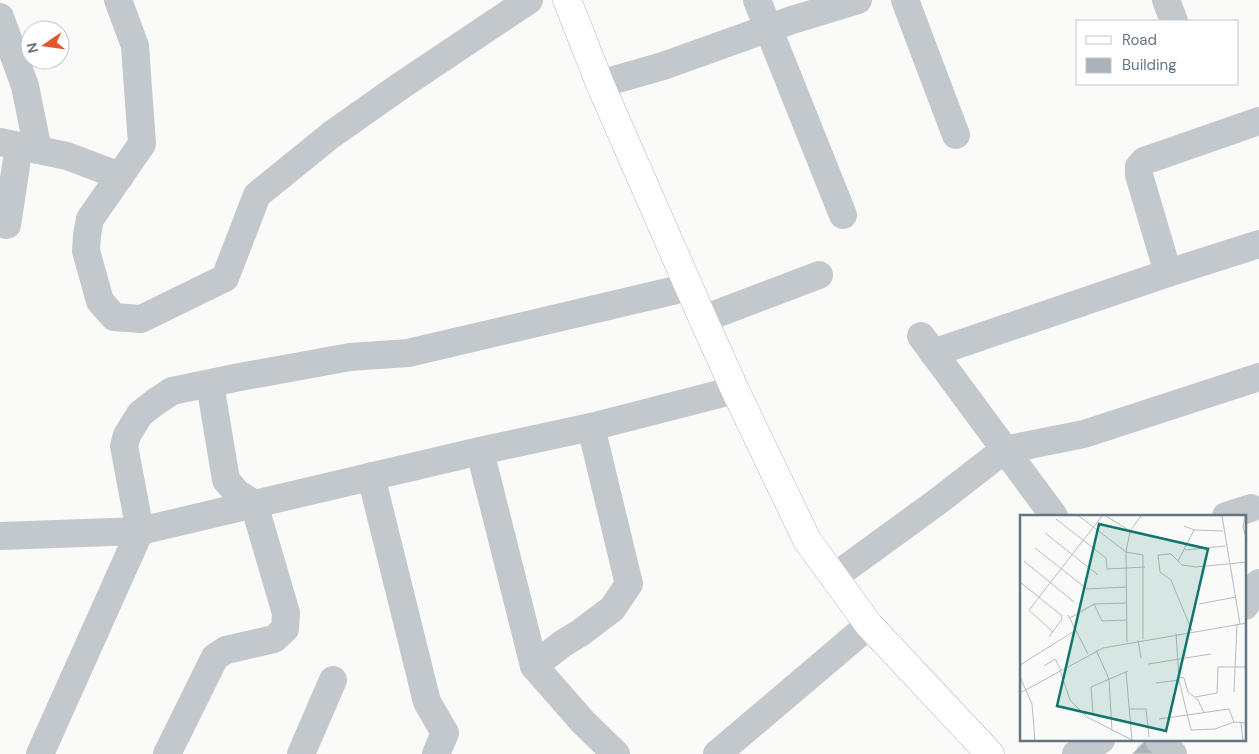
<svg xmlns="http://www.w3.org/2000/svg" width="1259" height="754" font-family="'DM Sans',sans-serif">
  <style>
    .building { fill: #aab3b9; stroke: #dcdcda; filter: url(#shadow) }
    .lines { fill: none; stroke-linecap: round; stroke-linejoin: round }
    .major-casing { stroke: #b5babe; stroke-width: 29 }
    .minor { stroke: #c3c8cc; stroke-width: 28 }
    .major { stroke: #fff; stroke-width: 28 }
    .inset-road { fill: none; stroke: #b5bdc2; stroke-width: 1 }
    .view { fill: #0f766e; fill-opacity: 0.15; stroke: #0f766e; stroke-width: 2.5 }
    .inset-edge { fill: none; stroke: #657683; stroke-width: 2.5 }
  </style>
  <defs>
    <filter id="shadow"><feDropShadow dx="4.5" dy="-4.5" stdDeviation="1" flood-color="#0004"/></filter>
  </defs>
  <rect width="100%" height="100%" fill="#fafaf8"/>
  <path class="building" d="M1145,741L1158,754H1132Z"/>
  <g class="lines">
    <g class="major-casing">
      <path id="major" d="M567,0L600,84L703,319L735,390L807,540L869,625L990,754"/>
    </g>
    <g class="minor">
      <path d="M118,0L135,46L142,144L90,219L87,235L86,251L100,301L114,317L141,319L225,278L257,195L331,135L399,87L529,0"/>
      <path d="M757,0L843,215"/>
      <path d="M905,0L956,135"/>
      <path d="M1166,0L1174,21"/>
      <path d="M0,17L25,86L38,150"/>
      <path d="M600,84L663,66L792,20L858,0"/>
      <path d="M0,142L67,156L120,176"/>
      <path d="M7,225L19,146"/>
      <path d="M1168,273L1139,175V167L1144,161L1259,121"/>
      <path d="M703,319L819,275"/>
      <path d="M921,336L1054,516"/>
      <path d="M933,353L1168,273L1259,244"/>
      <path d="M480,451L534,666L583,722L616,754"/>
      <path d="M371,476L427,702L445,733L436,754"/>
      <path d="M1226,516L1251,508"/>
      <path d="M0,536L140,531L480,451L591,427L735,390"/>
      <path d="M834,577L937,502L1004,450L1084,434L1259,377"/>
      <path d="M1245,606L1259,583"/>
      <path d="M534,666L562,644L580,633L612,609L629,584L591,427"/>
      <path d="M1159,740L1173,754"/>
      <path d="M40,754L140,531L124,446L127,435L140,414L154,403L172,391L240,377L350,357L408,353L689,287"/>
      <path d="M167,754L215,657L226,650L274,639L285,629L286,613L254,504L237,493L226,480L210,384"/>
      <path d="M301,754L333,680"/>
      <path d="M717,754L869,625"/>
      <path d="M1076,754L1101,740"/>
    </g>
    <use href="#major" class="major"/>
  </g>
  <g transform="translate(1020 515)">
    <rect width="226" height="226" fill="#fafaf8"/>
    <path class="inset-road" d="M59,1L106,37L123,40V124M86,1L110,16M202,1L220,109M225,1L223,12L227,25M36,4L86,43L87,54L125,52M174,15L203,16M25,18L78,60M15,33L67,74L106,72M165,35L205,31M4,46L54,87M158,46L174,15L164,11M0,67L41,100L42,104L29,122M74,89L82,106L106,105M179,89L216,82M48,100L68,139M50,103L74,89L106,88M172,116L151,65L140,57L138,40L151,39L162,50L176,52L227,47M33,117L9,95L82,1M156,118L159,165L171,215L195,214L214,207M118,125L121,143M107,127L106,37L110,16L121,1M76,135L89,164L92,216M128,149L191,139M0,150L56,115M24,151L35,144L41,155M40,155L50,185L67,202L114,226M106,157L112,225M0,162L12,189L15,226M159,162L164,163L168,177L178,185L184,198M136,168L159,165M214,177L217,109M0,178L83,133L227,108M175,182L197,178L198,152H227M109,194H126L129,222M73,198L71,172L108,156M139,204L209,194L214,207L227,208M221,208L223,226"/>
    <path class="view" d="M79,9L188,34L146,216L37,191Z"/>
    <rect width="226" height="226" class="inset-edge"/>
  </g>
  <rect x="1076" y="20" width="162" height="65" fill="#ffffff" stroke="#c1c8cd"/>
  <rect x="1086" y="36" width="25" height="8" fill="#ffffff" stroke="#c1c8cd"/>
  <text x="1122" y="45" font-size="15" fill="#657683">Road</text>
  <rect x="1086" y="58" width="25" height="15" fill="#aab3b9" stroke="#c1c8cd"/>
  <text x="1122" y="70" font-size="15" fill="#657683">Building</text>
  <g transform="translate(45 45) rotate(257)"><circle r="24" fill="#ffffff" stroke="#c1c8cd"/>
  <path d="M0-4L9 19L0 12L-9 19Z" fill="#e4572e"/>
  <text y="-8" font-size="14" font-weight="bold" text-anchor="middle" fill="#657683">N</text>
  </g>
</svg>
